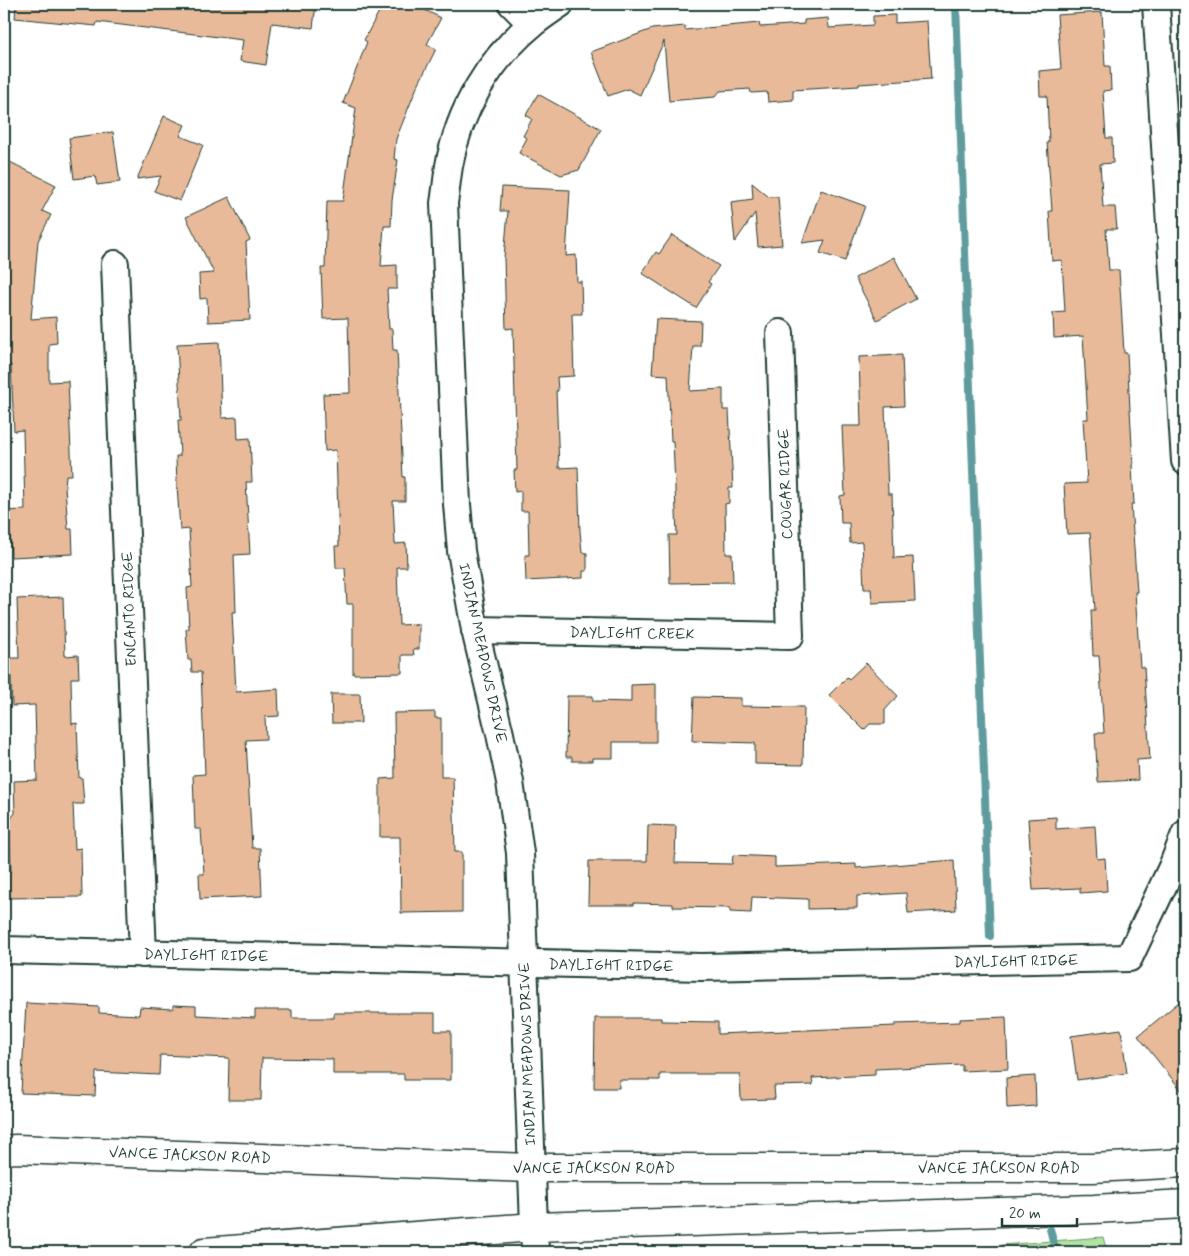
<svg xmlns="http://www.w3.org/2000/svg" width="1189" height="1256" font-family="Mynerve,sans-serif">
  <style>
    .green { fill: #b3e3a2; stroke: #69906b }
    .lines { fill: none; stroke-linecap: round; stroke-linejoin: round }
    .stream { stroke: #609c9e; stroke-width: 8 }
    .building { fill: #e9ba99; stroke: #1f3d34 }
    .minor-casing { stroke: #1f3d34; stroke-width: 30 }
    .secondary-casing { stroke: #1f3d34; stroke-width: 31 }
    .minor { stroke: #fff; stroke-width: 26 }
    .secondary { stroke: #fff; stroke-width: 28 }
    .labels { text-anchor: middle; stroke-width: 4.5; stroke-linejoin: round; paint-order: stroke }
    .street-label { font-size: 15px; fill: #1f3d34; stroke: #fff }
  </style>
  <rect width="100%" height="100%" fill="#fff"/>
  <filter id="ink" filterUnits="userSpaceOnUse"><feTurbulence type="fractalNoise" baseFrequency=".02" numOctaves="2"/><feDisplacementMap in="SourceGraphic" scale="10" xChannelSelector="R" yChannelSelector="G"/><feConvolveMatrix kernelMatrix="1 2 1 2 8 2 1 2 1" color-interpolation-filters="sRGB"/></filter>
  <g filter="url(#ink)">
    <path class="green" d="M1103,1237L1107,1252H1003L1001,1245Z"/>
    <g class="lines">
      <g class="stream">
        <path d="M956,4L990,936"/>
        <path d="M1050,1229L1056,1252"/>
      </g>
    </g>
    <g class="building">
      <path d="M16,4H316L313,28L272,23L266,65L240,61L243,40L97,22L96,26L15,18Z"/>
      <path d="M383,4H413L441,18L427,44L436,49L417,87L396,139L394,159L398,160L392,200L391,226H384L381,266L397,265V289H387L389,329H392L393,350H397L403,477H405V501H393L395,544L406,543L407,567H397L399,625L419,624V649H413L414,655H402V673L353,674V604H347L345,568H336L335,546H339L336,450L325,451L323,394L350,393L348,318L323,319L321,268H325L327,201H343L356,108L343,103L367,42L364,40Z"/>
      <path d="M1102,12L1105,66H1110L1111,90L1103,91L1106,138H1112L1113,163L1100,164L1103,207H1115L1117,229H1106L1109,270H1119L1124,353H1127L1133,465H1132L1134,504H1131L1137,592H1135L1140,667H1144L1150,759L1137,760L1138,780L1098,782L1095,733H1104L1099,656H1093L1091,610H1095L1090,533L1067,534L1064,484L1087,483L1083,419H1088L1083,336L1054,338L1053,313L1065,312L1062,260L1052,261L1049,211H1052L1047,142H1049L1047,96H1040L1039,71L1061,69L1057,15Z"/>
      <path d="M895,15V23L927,21L931,79L859,84V86L793,90V100L768,102L767,92L751,93L750,89L720,91L715,97L669,101L664,41L640,95L628,89L608,96L591,52L652,29L685,26V30L759,23L760,27L804,24V20L828,18L829,28L873,25V16Z"/>
      <path d="M538,94L601,129L579,170L561,175L519,153L527,138L523,136L532,119L526,115Z"/>
      <path d="M164,116L185,125L180,136L203,145L180,201L154,191L161,176L137,179Z"/>
      <path d="M113,132L120,182L97,185L95,176L74,179L69,138Z"/>
      <path d="M4,159L56,185L42,211L51,215L38,241L31,319L56,317L57,343L49,344V382L68,381L72,475H66L65,487L68,529H72L73,554L11,557L10,534H4V511L25,510L23,430L14,431L11,365L7,366L4,302Z"/>
      <path d="M752,183L769,197H778L782,245L758,247L755,213L735,242L731,202L753,199Z"/>
      <path d="M502,187L570,190L566,256L576,255L577,282L581,281L582,314H572L574,376L557,377L558,391H556L559,468L578,467L580,531L582,552L587,553V571H583V578L526,581L525,555H529L528,511H521V491L515,492L514,470H517L513,328L506,329L504,258L508,211H500Z"/>
      <path d="M821,190L865,206L845,261L820,253L825,240L802,243Z"/>
      <path d="M229,197L250,240L246,242L250,320L208,322L207,298L200,299L199,274L214,273L186,217Z"/>
      <path d="M672,235L719,266L708,282L711,284L696,308L642,273L656,252L659,254Z"/>
      <path d="M894,257L916,299L877,320L855,278Z"/>
      <path d="M656,319L701,321L700,346H693L690,391L723,389V410H729L733,488H729V503L725,504L726,554H732L733,582L670,583L669,535H677L673,441H671L668,375L652,374Z"/>
      <path d="M219,342L222,418L237,417L238,439L250,438L252,482H246L250,554L234,555L236,612H232L236,692L278,689L279,716L265,717L266,739L246,740L252,848H260L262,896L200,899L199,874H204L201,829H195L193,775L205,774L201,672H192L191,660H188L186,629H189L187,588L192,587L189,529L180,530L177,485L176,456H180L178,420H181L177,344Z"/>
      <path d="M902,355L904,406L885,407L888,494H892L894,558L913,557L915,601L872,603L871,589H864L862,542L850,543L849,523H841L840,496L845,495L842,426H861L859,357Z"/>
      <path d="M63,597L65,656L78,655L79,678H71L72,724L77,723L79,778H82L84,804H73L75,849L81,848L82,897L4,898V872L11,871L9,821L15,813L14,781L37,780L35,705L12,706L10,658H19L17,599Z"/>
      <path d="M866,663L898,696L885,710V724H870L864,730L829,695L847,677L849,679Z"/>
      <path d="M656,684V742H613V758H592V761H572V757H566L567,696H593V701L631,702V685Z"/>
      <path d="M331,694H360L361,723H332Z"/>
      <path d="M694,697L741,698V706L804,707L803,765L755,764V743L692,741Z"/>
      <path d="M435,712V718H441V777H453L455,852H462V912L401,913L400,837H380V779L395,778L394,713Z"/>
      <path d="M1056,817V829L1095,826L1097,859L1105,858L1107,891L1080,893V888L1033,890L1028,819Z"/>
      <path d="M648,825L676,826L675,863L732,864L733,855L775,857V867L856,864V868L954,860L956,910L908,913L906,893L857,896V908L808,909V899L752,897L751,913L730,912V908L673,907V904L634,903V905H588L589,861H647Z"/>
      <path d="M1185,997V1095L1138,1036Z"/>
      <path d="M26,1003L99,1007V1013L139,1015L140,1007L173,1009V1005L196,1006V1015L255,1018V1010H292V1018H334V1013H435V1031H451V1080H404V1074H333V1059L262,1058L261,1100H228L229,1058L160,1055L159,1075L96,1072L95,1096L21,1093Z"/>
      <path d="M1006,1017L1008,1069L962,1071V1065L875,1069V1075L812,1078L813,1085L774,1086L775,1099L741,1100L740,1074H660V1080H619V1088H594L595,1018H661V1021L718,1022V1034L895,1026V1024L960,1022V1019Z"/>
      <path d="M1121,1029L1127,1073L1077,1080L1071,1036Z"/>
      <path d="M1035,1076L1036,1106L1007,1108L1006,1078Z"/>
    </g>
    <g class="lines">
      <g class="minor-casing">
        <g id="minor">
          <path d="M512,4L532,24"/>
          <path d="M1156,4L1185,461"/>
          <path d="M115,264L143,954"/>
          <path d="M475,630L790,636L780,333"/>
          <path d="M4,950L702,967L1129,958L1172,867L1185,834"/>
          <path d="M535,1252L520,853L510,782L500,734L475,630L461,551L457,504L444,203C446,191 447,178 449,166C459,110 489,60 532,24C541,17 551,10 560,4"/>
        </g>
      </g>
      <g class="secondary-casing">
        <g id="secondary">
          <path d="M4,1150L16,1149L531,1168H1093L1185,1163"/>
          <path d="M204,1252L534,1227L1094,1209L1185,1204"/>
        </g>
      </g>
      <use href="#minor" class="minor"/>
      <use href="#secondary" class="secondary"/>
    </g>
  </g>
  <g class="labels">
    <g class="street-label">
      <text transform="translate(785 484) rotate(-92)" y="5">COUGAR RIDGE</text>
      <text transform="translate(129 609) rotate(-92)" y="5">ENCANTO RIDGE</text>
      <text transform="translate(632 633) rotate(1)" y="5">DAYLIGHT CREEK</text>
      <text transform="translate(483 653) rotate(78)" y="5">INDIAN MEADOWS DRIVE</text>
      <text transform="translate(206 955) rotate(1)" y="5">DAYLIGHT RIDGE</text>
      <text transform="translate(1016 961) rotate(-1)" y="5">DAYLIGHT RIDGE</text>
      <text transform="translate(611 965) rotate(1)" y="5">DAYLIGHT RIDGE</text>
      <text transform="translate(527 1054) rotate(-92)" y="5">INDIAN MEADOWS DRIVE</text>
      <text transform="translate(190 1155) rotate(2)" y="5">VANCE JACKSON ROAD</text>
      <text x="594" y="1173">VANCE JACKSON ROAD</text>
      <text x="999" y="1173">VANCE JACKSON ROAD</text>
    </g>
  </g>
  <rect width="1189" height="1256" fill="none" stroke="#fff" stroke-width="20"/>
  <rect x="10" y="10" width="1169" height="1236" fill="none" stroke="#1f3d34" stroke-width="2" filter="url(#ink)"/>
  <path d="M1002 1218v8h75v-8" fill="none" stroke="#1f3d34" stroke-width="2.5"/>
  <text x="1009" y="1218" font-size="15" fill="#1f3d34" stroke="#ffffff" stroke-width="4" paint-order="stroke">20 m</text>
</svg>
